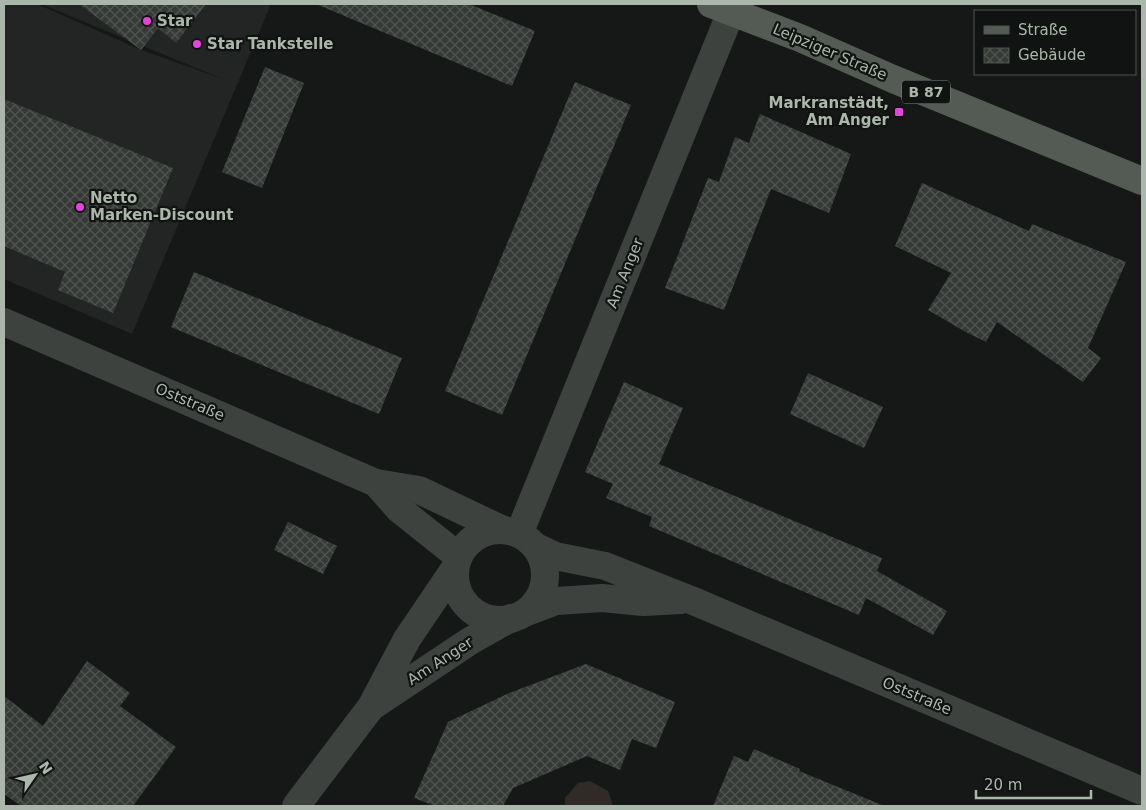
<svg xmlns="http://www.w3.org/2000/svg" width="1146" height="810" font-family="'DejaVu Sans',sans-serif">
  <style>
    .built { fill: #222523 }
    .park { fill: #302b27 }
    .building { fill: url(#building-cross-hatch) }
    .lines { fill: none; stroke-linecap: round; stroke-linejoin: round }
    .minor { stroke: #3d423e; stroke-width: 28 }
    .primary { stroke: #545b55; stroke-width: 28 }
    .poi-dot { fill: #e344dd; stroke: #111312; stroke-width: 2 }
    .labels { text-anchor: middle; stroke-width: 4.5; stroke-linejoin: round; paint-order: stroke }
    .shield { fill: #111312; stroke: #7c867c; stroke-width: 1 }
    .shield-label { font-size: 14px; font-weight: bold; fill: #aab7aa }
    .poi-label { font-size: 15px; font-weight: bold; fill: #aab7aa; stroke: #111312; text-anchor: start }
    .street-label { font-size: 15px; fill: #aab7aa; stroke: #111312 }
  </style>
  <defs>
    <pattern id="building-cross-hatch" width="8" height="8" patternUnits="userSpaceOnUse" patternTransform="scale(1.25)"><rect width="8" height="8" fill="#363a37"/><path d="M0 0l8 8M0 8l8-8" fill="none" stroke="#505451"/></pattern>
  </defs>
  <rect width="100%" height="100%" fill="#161817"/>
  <path class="built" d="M4,4H37L141,50L223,79L41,4H271L132,334L4,279Z"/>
  <path class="park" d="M590,781L608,791L613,806H565V798L578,783Z"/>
  <g class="building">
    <path d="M79,4H206L176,43L158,28L141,50Z"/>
    <path d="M316,4H469L535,31L512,86Z"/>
    <path d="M265,67L304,83L262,188L222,172Z"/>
    <path d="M575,82L631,105L502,415L445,391Z"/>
    <path d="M4,99L173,168L113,313L58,290L65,272L4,246Z"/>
    <path d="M760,114L851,154L829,213L771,189L724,310L665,288L708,178L719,182L735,137L749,143Z"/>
    <path d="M922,183L1029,231L1032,224L1126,262L1088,348L1101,358L1083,382L997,322L986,342L964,331L928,310L951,273L895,246Z"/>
    <path d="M194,272L402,358L379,414L171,327Z"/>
    <path d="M808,373L883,407L864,448L790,414Z"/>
    <path d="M624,382L683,408L659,464L882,558L877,571L947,611L933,635L866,598L859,615L649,526L652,517L606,498L613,484L585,472Z"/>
    <path d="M288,522L337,546L323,574L274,550Z"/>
    <path d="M87,661L130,693L120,706L176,747L133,806H21L4,794V696L43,726Z"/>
    <path d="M586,664L675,702L656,748L632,739L620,770L587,756L513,788L503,806H435L414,798L448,722L507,694Z"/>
    <path d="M754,749L800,769L799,771L882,805V806H713L734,756L748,762Z"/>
  </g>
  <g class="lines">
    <g class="minor">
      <path d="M4,322L376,483L419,490L501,529"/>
      <path d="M376,483L399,509L458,556"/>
      <circle cx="500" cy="575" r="45"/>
      <path d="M519,534L731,12"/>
      <path d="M536,547L555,556L605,566L691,600L1142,791"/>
      <path d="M527,612L556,601L602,598L643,602L681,600"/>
      <path d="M374,705L470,641L511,618"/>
      <path d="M296,806L371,707L407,639L455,568"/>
    </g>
    <path class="primary" d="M711,4L800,38L893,79L1142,181"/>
  </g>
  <g class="poi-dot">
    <circle cx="147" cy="21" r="5"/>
    <circle cx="197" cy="44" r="5"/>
    <rect x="894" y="107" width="10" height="10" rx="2.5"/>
    <circle cx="80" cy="207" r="5"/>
  </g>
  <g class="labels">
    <rect class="shield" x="902" y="80.5" width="48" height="23" rx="4"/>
    <g class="shield-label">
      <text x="926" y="97">B 87</text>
    </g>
    <g class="poi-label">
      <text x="157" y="26">Star</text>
      <text x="207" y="49">Star Tankstelle</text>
      <text x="889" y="108" text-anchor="end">Markranstädt,<tspan x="889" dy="17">Am Anger</tspan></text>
      <text x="90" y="203">Netto<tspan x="90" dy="17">Marken-Discount</tspan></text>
    </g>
    <g class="street-label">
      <text transform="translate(830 52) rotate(23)" y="5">Leipziger Straße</text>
      <text transform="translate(625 273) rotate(-68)" y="5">Am Anger</text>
      <text transform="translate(190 402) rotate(23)" y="5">Oststraße</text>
      <text transform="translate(440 661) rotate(-33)" y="5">Am Anger</text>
      <text transform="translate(917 696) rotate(23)" y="5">Oststraße</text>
    </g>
  </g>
  <rect width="1146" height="810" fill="none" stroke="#aab7aa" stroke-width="10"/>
  <rect x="974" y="10" width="162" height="65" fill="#111312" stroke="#4e554f"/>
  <rect x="984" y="26" width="25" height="8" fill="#545b55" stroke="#4e554f"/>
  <text x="1018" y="35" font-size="15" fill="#aab7aa">Straße</text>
  <rect x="984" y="48" width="25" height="15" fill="url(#building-cross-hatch)" stroke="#4e554f"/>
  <text x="1018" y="60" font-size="15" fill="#aab7aa">Gebäude</text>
  <g transform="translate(35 775) rotate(56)" stroke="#111312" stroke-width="4" paint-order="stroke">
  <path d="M0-4L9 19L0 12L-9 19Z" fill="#aab7aa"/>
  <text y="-8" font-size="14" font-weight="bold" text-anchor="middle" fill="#aab7aa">N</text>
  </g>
  <path d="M976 790v8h115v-8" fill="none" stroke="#aab7aa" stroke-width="2.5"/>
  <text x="984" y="790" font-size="15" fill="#aab7aa" stroke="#111312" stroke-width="4" paint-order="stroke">20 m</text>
</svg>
